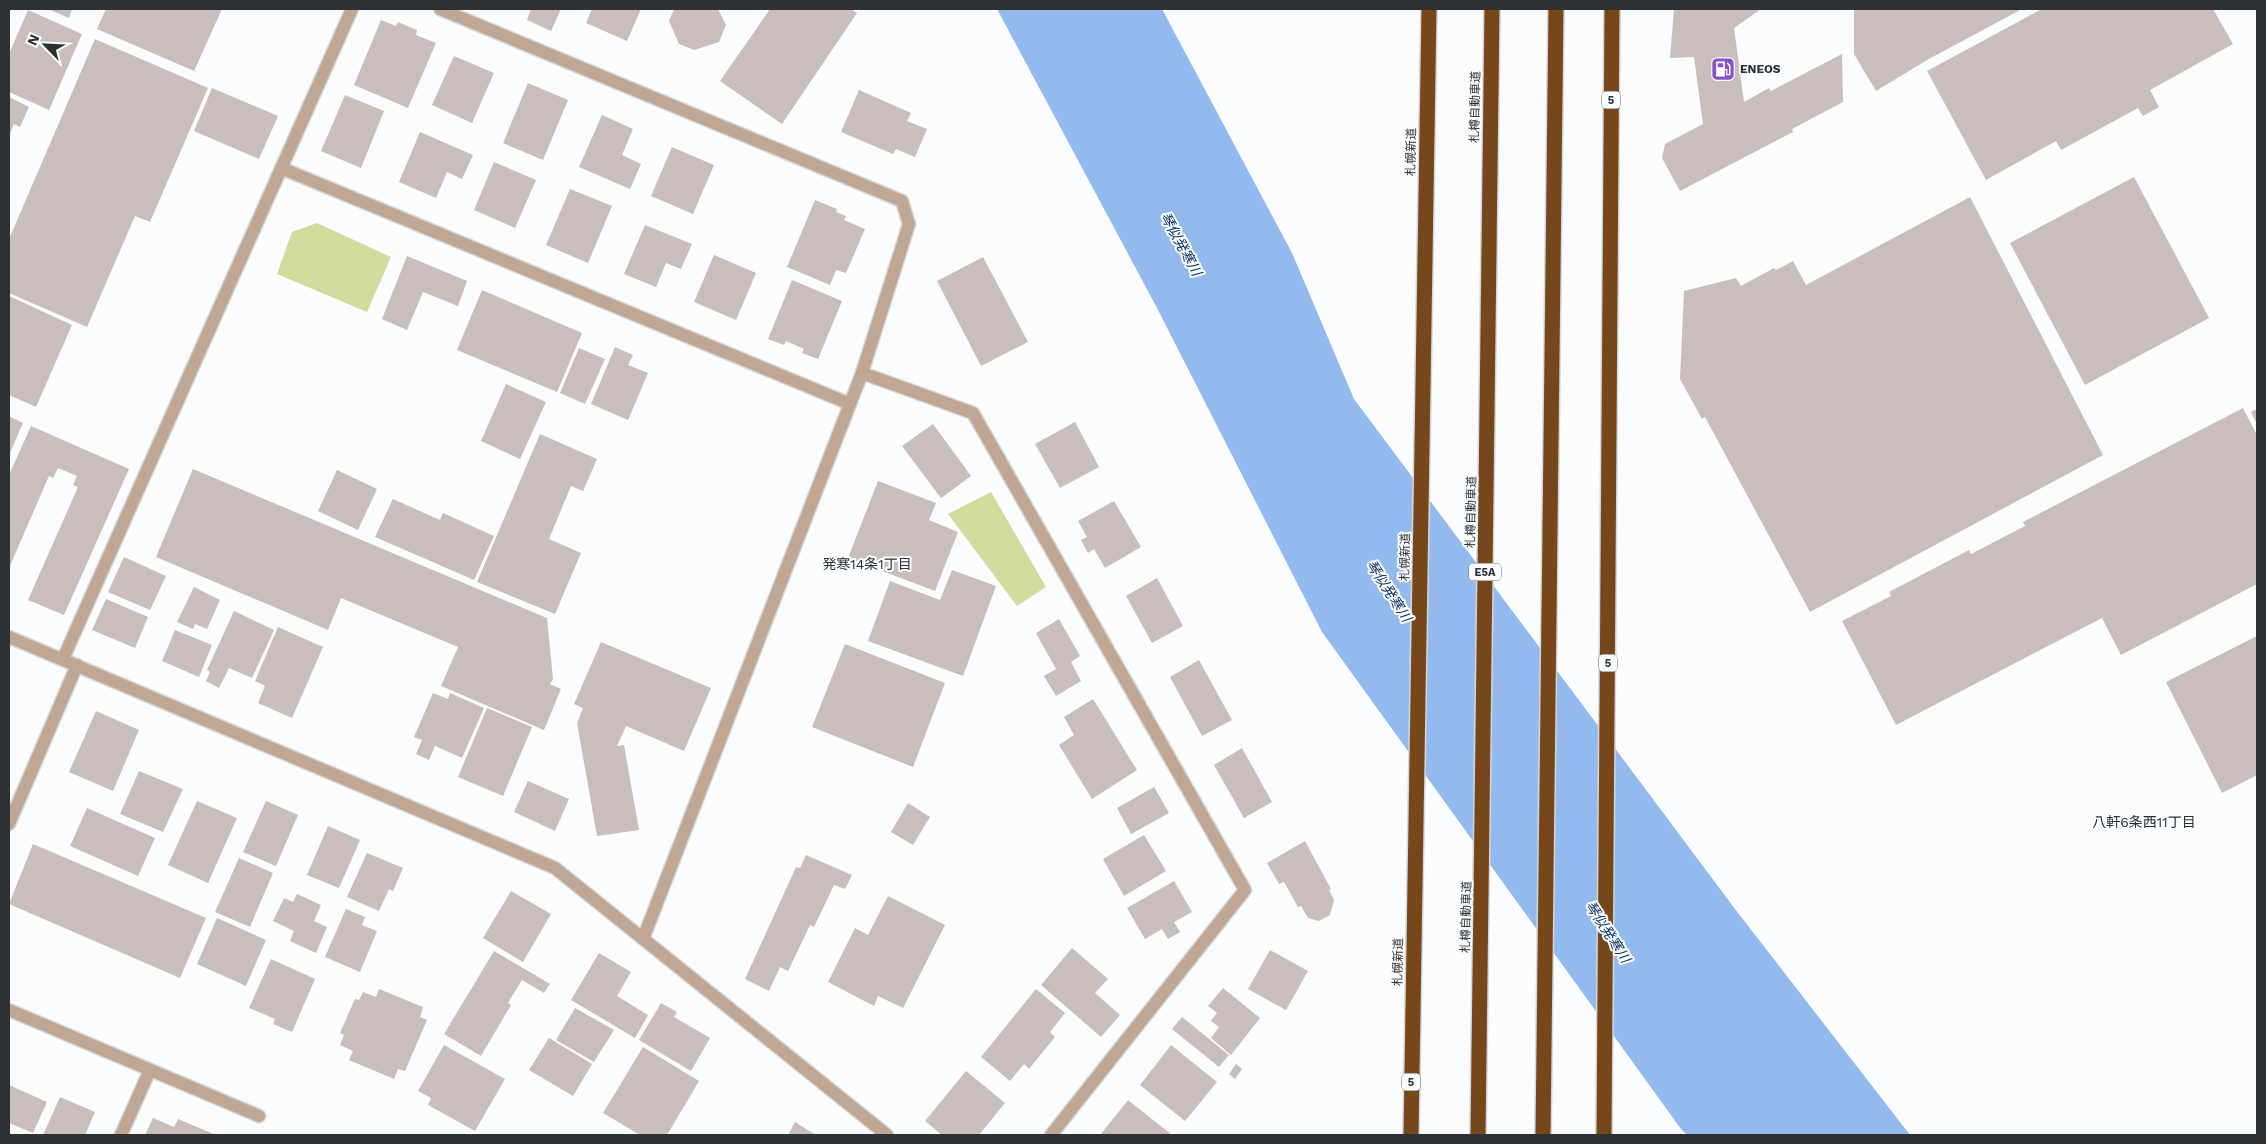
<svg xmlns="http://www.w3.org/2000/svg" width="2266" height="1144" font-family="'Work Sans','Noto Sans JP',sans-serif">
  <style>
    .green { fill: #d2dc9d }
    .water { fill: #93baef }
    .building { fill: #cabebc }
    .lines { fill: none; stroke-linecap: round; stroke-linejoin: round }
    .minor-casing { stroke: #d5d7d9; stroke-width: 15 }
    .highway-casing { stroke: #d5d7d9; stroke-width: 18 }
    .minor { stroke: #bfa794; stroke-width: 12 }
    .highway { stroke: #76471a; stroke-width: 15 }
    .labels { text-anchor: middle; stroke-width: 4; stroke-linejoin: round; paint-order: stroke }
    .shield { fill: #fafcfd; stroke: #6b6e70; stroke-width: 1 }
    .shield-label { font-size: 11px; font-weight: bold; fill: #2e3134 }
    .poi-label { font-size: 12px; font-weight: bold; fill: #2e3134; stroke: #fafcfd; text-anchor: start }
    .street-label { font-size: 12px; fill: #2e3134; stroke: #fafcfd }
    .water-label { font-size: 14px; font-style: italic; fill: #0c3261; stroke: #fafcfd }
    .neighbourhood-label { font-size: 14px; fill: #2e3134; stroke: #fafcfd }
  </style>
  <rect width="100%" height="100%" fill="#fafcfd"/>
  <g class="green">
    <path d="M317,223L391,257L367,312L277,274L292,232Z"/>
    <path d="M991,492L1046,587L1017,606L948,514Z"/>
  </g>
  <path class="water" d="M997,9H1162L1292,253L1354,399L1735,909L1910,1135H1687L1681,1129L1322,632L1157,308Z"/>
  <g class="building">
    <path d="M48,9H72L69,18Z"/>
    <path d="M106,9H222L194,71L97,29Z"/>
    <path d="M531,9H561L551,31L527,20Z"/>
    <path d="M592,9H641L627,41L586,23Z"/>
    <path d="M674,9H718L726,25L719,42L694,50L679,44L669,21Z"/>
    <path d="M770,9H851L857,13L782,124L720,81Z"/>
    <path d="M1674,9H1761L1734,28L1744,102L1769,88L1771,91L1842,54L1843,102L1792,129L1793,132L1680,191L1662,158L1665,144L1703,124L1694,57L1670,58Z"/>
    <path d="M1854,9H2022L1927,60L1876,91L1854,54Z"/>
    <path d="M2042,9H2213L2233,44L2150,90L2159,107L2143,116L2138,108L2061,150L2056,141L1986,180L1927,71Z"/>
    <path d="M28,10L82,34L49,110L9,92V54Z"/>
    <path d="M381,20L396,26L398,22L417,30L416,35L436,43L408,108L354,85Z"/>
    <path d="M95,39L208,88L150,222L135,216L87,327L9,293V239Z"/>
    <path d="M454,56L494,73L472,123L432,105Z"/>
    <path d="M528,83L568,100L543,160L503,143Z"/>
    <path d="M212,88L278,116L259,159L194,131Z"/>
    <path d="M859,90L911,113L907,121L927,129L915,157L896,149L893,154L841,132Z"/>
    <path d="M345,95L384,111L361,168L321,151Z"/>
    <path d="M9,97L29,107L20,127L14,124L9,136Z"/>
    <path d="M602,115L633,129L622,155L641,164L630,189L579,167Z"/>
    <path d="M420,132L473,155L462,179L447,172L436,198L399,182Z"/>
    <path d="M672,147L714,165L693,214L651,196Z"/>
    <path d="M494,162L536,180L515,228L474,210Z"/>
    <path d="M2134,177L2209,318L2085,385L2010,243Z"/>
    <path d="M570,189L612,206L588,263L546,245Z"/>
    <path d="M1970,197L2103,455L1810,612L1705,417L1702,419L1680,379L1684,291L1736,278L1741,286L1774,268L1776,270L1793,261L1806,285Z"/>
    <path d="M815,200L837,209L836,212L846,216L844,220L865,229L846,273L836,270L830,285L787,267Z"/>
    <path d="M645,225L692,244L681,269L666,263L656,287L624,274Z"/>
    <path d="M714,255L756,273L736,320L694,302Z"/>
    <path d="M407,256L467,281L458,306L423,292L407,330L382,319Z"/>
    <path d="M983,257L1028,342L981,366L937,281Z"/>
    <path d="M792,280L842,301L818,359L802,353L804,349L786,341L784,345L768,339Z"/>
    <path d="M482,290L582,333L557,392L457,350Z"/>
    <path d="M9,296L72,325L36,407L9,395Z"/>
    <path d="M615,347L633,355L628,365L648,373L628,420L591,404Z"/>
    <path d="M579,348L605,359L585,404L560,393Z"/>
    <path d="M506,384L546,402L520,459L481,441Z"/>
    <path d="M2243,408L2257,435V584L2121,655L2102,618L1896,725L1842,621L1891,596L1889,592L1969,550L1971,554L2025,526L2023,522Z"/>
    <path d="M2257,409V424L2251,412Z"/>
    <path d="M9,416L23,423L9,455Z"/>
    <path d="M1075,422L1099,467L1060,488L1035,444Z"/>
    <path d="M933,424L971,476L941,498L902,446Z"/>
    <path d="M31,426L129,469L64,615L28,600L78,487L73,485L77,476L58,468L53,478L49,476L9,568V475Z"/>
    <path d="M540,434L597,459L583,491L571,486L549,539L581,553L555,614L477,582Z"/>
    <path d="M193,469L547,618L553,679L550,684L561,689L544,730L441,686L458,647L341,598L328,630L156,557Z"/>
    <path d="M337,470L377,489L358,530L318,511Z"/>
    <path d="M878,481L936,503L929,520L958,532L935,591L848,558Z"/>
    <path d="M393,499L440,520L443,513L494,536L474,580L375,537Z"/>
    <path d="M1114,501L1141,547L1105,568L1094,549L1088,553L1081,540L1087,537L1078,521Z"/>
    <path d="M124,557L166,576L150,610L108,592Z"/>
    <path d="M952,570L996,586L963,676L868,641L890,581L940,600Z"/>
    <path d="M1157,578L1183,626L1152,643L1126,596Z"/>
    <path d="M194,587L220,600L207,629L195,624L193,629L177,622Z"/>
    <path d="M106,599L148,617L135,648L92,630Z"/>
    <path d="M234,611L274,630L252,678L229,668L219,688L206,681L210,672L207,670Z"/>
    <path d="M1059,619L1080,656L1071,662L1081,681L1056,696L1044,676L1056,669L1036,633Z"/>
    <path d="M278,627L323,647L292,718L258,703L265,686L255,681Z"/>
    <path d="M175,630L212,645L199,677L162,661Z"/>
    <path d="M2257,636V775L2222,793L2166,682Z"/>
    <path d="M601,642L711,688L684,751L626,726L617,746L624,745L639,830L597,836L577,723L583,708L574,704Z"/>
    <path d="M845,644L945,683L913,767L812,727Z"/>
    <path d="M1199,660L1232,720L1202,736L1170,677Z"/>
    <path d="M433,693L448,699L450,693L484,708L462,758L435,746L429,760L416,754L422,740L414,737Z"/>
    <path d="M1093,699L1137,770L1092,799L1059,745L1074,735L1064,717Z"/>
    <path d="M487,708L532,727L503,796L458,777Z"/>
    <path d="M96,711L139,730L113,791L69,772Z"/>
    <path d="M1242,748L1272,802L1244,818L1214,765Z"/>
    <path d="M139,771L183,789L163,832L120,814Z"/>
    <path d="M528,781L569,799L555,831L514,812Z"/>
    <path d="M1154,787L1169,813L1131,834L1117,808Z"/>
    <path d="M197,801L237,818L208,883L168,865Z"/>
    <path d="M266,801L298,815L276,866L243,852Z"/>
    <path d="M908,803L930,817L913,845L891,832Z"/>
    <path d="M87,808L155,838L138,876L70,846Z"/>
    <path d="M328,826L360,840L339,888L307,875Z"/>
    <path d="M1144,835L1166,871L1124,896L1103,859Z"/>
    <path d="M1305,841L1331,889L1329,890L1334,900L1330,915L1319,921L1308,918L1301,906L1298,907L1284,882L1279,884L1267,863Z"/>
    <path d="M33,844L206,918L180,978L9,904Z"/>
    <path d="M367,853L403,868L393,891L389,889L379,911L347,897Z"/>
    <path d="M806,855L852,875L845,889L834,885L814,927L810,925L788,971L780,967L769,991L745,979L796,867L800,868Z"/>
    <path d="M239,858L273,873L250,927L215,912Z"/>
    <path d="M1174,881L1192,912L1174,922L1180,932L1168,939L1162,929L1145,939L1127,908Z"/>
    <path d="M511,891L551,914L523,962L483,938Z"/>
    <path d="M297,894L321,905L314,921L327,927L316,953L290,941L294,931L273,921L284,898L293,902Z"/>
    <path d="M888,896L945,925L903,1008L878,996L874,1006L828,982L855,928L868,935Z"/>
    <path d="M346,909L365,917L362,925L377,931L360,972L325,957Z"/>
    <path d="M217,918L266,940L246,986L197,964Z"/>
    <path d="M1072,948L1108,979L1095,993L1120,1015L1101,1037L1041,985Z"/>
    <path d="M1270,950L1308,971L1286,1010L1248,989Z"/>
    <path d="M494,951L550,984L544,993L522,980L508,1003L511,1005L481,1056L444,1034Z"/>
    <path d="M599,953L631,972L617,996L648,1015L635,1038L571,1000Z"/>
    <path d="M271,959L315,979L292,1032L273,1024L275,1019L249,1008Z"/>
    <path d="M1223,988L1260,1018L1231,1055L1211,1038L1219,1027L1211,1021L1217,1013L1208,1006Z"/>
    <path d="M379,989L423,1007L420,1017L427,1020L405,1071L398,1069L394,1079L349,1060L353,1051L340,1045L344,1035L340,1033L355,999L359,1000L363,992L376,997Z"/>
    <path d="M1036,989L1065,1013L1050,1032L1055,1037L1029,1069L1024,1064L1010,1081L981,1057Z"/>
    <path d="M661,1003L677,1012L674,1017L710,1038L691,1071L639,1040Z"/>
    <path d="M575,1008L614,1030L594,1062L556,1040Z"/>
    <path d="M1182,1017L1229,1055L1219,1067L1172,1029Z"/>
    <path d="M549,1038L592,1064L573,1096L529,1070Z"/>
    <path d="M444,1045L505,1079L475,1131L428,1105L431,1098L418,1091Z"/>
    <path d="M1171,1045L1217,1082L1185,1121L1140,1085Z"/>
    <path d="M643,1047L699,1081L667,1135H640L603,1113Z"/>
    <path d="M1236,1064L1242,1069L1235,1079L1229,1074Z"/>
    <path d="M966,1071L1005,1103L979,1135H942L925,1121Z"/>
    <path d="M9,1085L47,1102L33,1133L9,1123Z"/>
    <path d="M60,1097L95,1112L85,1135H43Z"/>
    <path d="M1128,1100L1172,1135L1101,1134Z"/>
    <path d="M153,1118L174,1127L178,1119L216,1135H145Z"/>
    <path d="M795,1122L816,1135H788Z"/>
  </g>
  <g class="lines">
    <g class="minor-casing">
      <g id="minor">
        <path d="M440,9L902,201L909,224L862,373L643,939"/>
        <path d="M281,168L850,404"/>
        <path d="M862,373L973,413L1245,890L1051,1135"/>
        <path d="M9,637L555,868L887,1135"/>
        <path d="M63,659L352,9"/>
        <path d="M9,824L77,665"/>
        <path d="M9,1010L259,1116"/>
        <path d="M121,1135L150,1070"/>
      </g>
    </g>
    <g class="highway-casing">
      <g id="highway">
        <path d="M1411,1135L1429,9"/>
        <path d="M1478,1135L1492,9"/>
        <path d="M1543,1135L1556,9"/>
        <path d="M1604,1135L1612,9"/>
      </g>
    </g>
    <use href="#minor" class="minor"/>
    <use href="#highway" class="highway"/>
  </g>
  <defs>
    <g id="fuel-square" transform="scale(1.25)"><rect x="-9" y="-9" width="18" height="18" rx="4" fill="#8553cc" stroke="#fafcfd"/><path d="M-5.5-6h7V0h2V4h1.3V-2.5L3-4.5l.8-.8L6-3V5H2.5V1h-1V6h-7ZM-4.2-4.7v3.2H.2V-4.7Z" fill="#fff"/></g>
  </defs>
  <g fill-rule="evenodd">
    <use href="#fuel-square" x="1723" y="69"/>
  </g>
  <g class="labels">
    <g class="shield">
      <rect x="1602" y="91.5" width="18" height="17" rx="4"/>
      <rect x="1469" y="563.5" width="32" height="17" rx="4"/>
      <rect x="1599" y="654.5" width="18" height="17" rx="4"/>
      <rect x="1402" y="1073.5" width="18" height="17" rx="4"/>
    </g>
    <g class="shield-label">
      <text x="1611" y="104">5</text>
      <text x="1485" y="576">E5A</text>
      <text x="1608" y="667">5</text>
      <text x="1411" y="1086">5</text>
    </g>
    <g class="poi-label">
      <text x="1740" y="73">ENEOS</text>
    </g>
    <g class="street-label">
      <text transform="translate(1475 107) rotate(-89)" y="4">札樽自動車道</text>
      <text transform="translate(1411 152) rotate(-89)" y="4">札幌新道</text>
      <text transform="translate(1471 512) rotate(-89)" y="4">札樽自動車道</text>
      <text transform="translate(1405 557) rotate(-89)" y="4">札幌新道</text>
      <text transform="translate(1466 917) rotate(-89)" y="4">札樽自動車道</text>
      <text transform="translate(1398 962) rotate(-89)" y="4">札幌新道</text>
    </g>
    <g class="water-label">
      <text transform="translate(1181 244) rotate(61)" y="5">琴似発寒川</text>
      <text transform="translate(1389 591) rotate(57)" y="5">琴似発寒川</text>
      <text transform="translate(1608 932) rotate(57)" y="5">琴似発寒川</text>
    </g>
    <g class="neighbourhood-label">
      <text x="867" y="569">発寒14条1丁目</text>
      <text x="2144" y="827">八軒6条西11丁目</text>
    </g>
  </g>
  <rect width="2266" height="1144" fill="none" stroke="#2e3134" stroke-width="20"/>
  <g transform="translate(45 45) rotate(294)" stroke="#fafcfd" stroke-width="4" paint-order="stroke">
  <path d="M0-4L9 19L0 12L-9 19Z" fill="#2e3134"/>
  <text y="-8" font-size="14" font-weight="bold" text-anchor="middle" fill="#2e3134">N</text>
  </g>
</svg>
